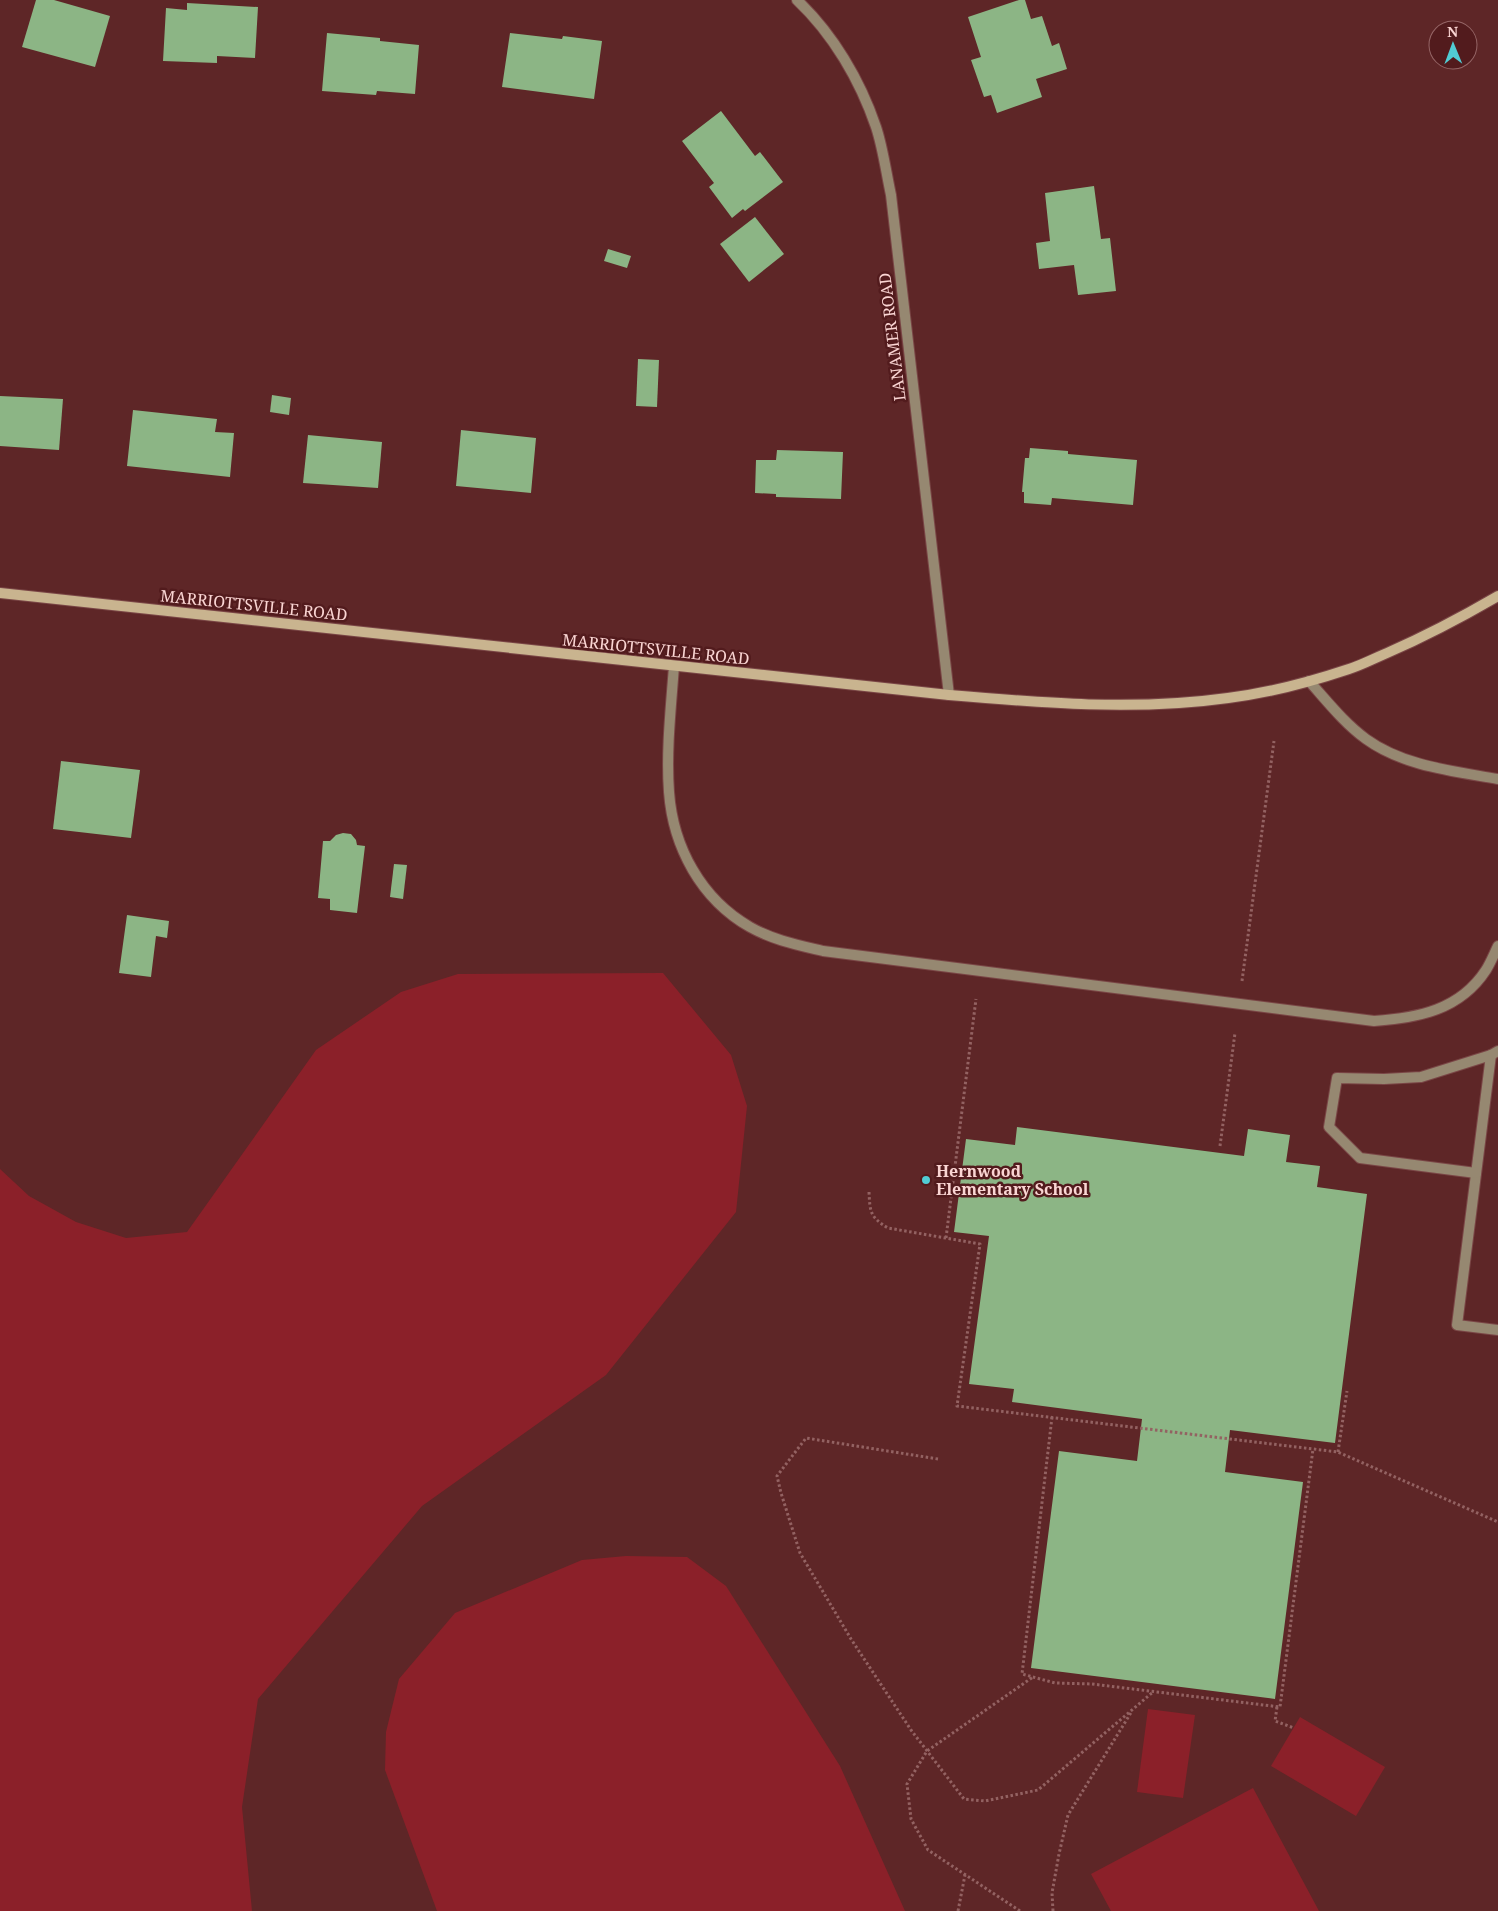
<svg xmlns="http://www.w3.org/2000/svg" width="1498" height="1911" font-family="'Noto Serif',serif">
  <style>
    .green { fill: #8b2029 }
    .building { fill: #8cb585 }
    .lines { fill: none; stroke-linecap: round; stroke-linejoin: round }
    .lane-casing { stroke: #7a4646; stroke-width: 12 }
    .street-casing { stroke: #7a4646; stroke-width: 12 }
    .secondary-casing { stroke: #7a4646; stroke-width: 12 }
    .path { stroke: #936262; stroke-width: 3; stroke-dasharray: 2.5 2.5; stroke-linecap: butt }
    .lane { stroke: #968871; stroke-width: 10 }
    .street { stroke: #968871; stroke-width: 10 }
    .secondary { stroke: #c9b48f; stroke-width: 10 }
    .poi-dot { fill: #51ccd4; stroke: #521b1d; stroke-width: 2 }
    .labels { text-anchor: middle; stroke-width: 5; stroke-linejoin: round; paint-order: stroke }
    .street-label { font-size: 16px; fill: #fad5d3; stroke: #521b1d }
    .poi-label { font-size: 16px; font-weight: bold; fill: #fad5d3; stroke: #521b1d; text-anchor: start }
  </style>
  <rect width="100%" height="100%" fill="#5e2627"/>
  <g class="green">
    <path d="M663,973L731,1055L747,1106L736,1212L606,1375L422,1506L258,1699L242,1807L252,1911H0V1169L29,1196L76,1222L126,1238L187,1232L316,1050L401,992L458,974Z"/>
    <path d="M626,1556L687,1557L726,1586L840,1766L905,1911H437L385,1770L386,1732L399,1679L455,1613L582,1560Z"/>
    <path d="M1148,1709L1195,1715L1183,1798L1137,1792Z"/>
    <path d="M1300,1717L1385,1767L1356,1816L1271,1766Z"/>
    <path d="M1253,1788L1319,1911H1111L1091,1874Z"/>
  </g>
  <g class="building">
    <path d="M36,0H54L110,16L95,67L22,47Z"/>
    <path d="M1019,0H1025L1031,19L1042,16L1052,46L1059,43L1067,69L1036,79L1042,97L997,113L991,95L984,97L971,60L981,57L968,17Z"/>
    <path d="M187,3L258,7L255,58L217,56V63L163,61L166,8L187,10Z"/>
    <path d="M327,33L380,38V41L419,45L415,94L377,91L376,95L322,91Z"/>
    <path d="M510,33L562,39L563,36L602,41L594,99L502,87Z"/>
    <path d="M721,111L755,156L760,152L783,182L745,211L743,209L732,218L709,187L714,183L682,141Z"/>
    <path d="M1094,186L1101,239L1110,238L1116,291L1078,295L1074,265L1039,269L1036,243L1050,241L1045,193Z"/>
    <path d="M755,217L784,254L749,282L720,244Z"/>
    <path d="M608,249L631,256L627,268L604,261Z"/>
    <path d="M638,359L659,360L657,407L636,406Z"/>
    <path d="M272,395L291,398L289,415L270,412Z"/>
    <path d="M0,396L63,399L59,450L0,446Z"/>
    <path d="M133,410L217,419L215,432L234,433L230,477L127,466Z"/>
    <path d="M461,430L536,438L531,493L456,486Z"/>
    <path d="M308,435L382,442L378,488L303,483Z"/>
    <path d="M1030,448L1068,451V454L1137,460L1133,505L1052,498L1051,505L1024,503V492H1022L1025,458H1029Z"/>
    <path d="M777,450L843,452L841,499L776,497V494L755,493L756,460H776Z"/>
    <path d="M61,761L140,770L131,838L53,829Z"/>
    <path d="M343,833L351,834L356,840L357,845L365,846L357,913L330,910V899L318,898L323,841H330L336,835Z"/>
    <path d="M394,864L407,865L403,899L390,897Z"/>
    <path d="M127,915L169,921L167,938L156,936L151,977L119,973Z"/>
    <path d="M1017,1127L1244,1156L1248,1129L1290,1135L1286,1162L1320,1166L1317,1187L1367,1194L1335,1443L1230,1430L1225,1472L1303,1482L1275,1699L1031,1668L1059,1451L1137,1461L1142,1419L1012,1402L1014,1389L969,1384L989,1236L954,1232L966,1139L1015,1145Z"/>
  </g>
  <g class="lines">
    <g class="lane-casing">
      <g id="lane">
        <path d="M674,666C671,707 666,751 669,792C673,847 701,899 750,927C773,940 798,945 823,951L1374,1021C1418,1018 1460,1010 1486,970C1491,962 1494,954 1498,946"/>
        <path d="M1491,1055L1457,1325L1498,1330"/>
        <path d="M1476,1173L1360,1158L1329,1127L1337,1078L1384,1079L1421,1077L1491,1055L1498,1051"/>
      </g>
    </g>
    <g class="street-casing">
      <g id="street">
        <path d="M797,0C833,34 860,80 876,127C883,148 886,172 891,195L949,695"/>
        <path d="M1309,681C1327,701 1344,723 1366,739C1403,766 1453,771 1498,779"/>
      </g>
    </g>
    <g class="secondary-casing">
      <path id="secondary" d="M0,593L949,695C1042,703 1135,711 1228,698C1269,693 1310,682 1349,669C1362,665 1375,658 1387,653C1426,636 1462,617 1498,596"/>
    </g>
    <g class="path">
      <path d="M1242,981L1274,741"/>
      <path d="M1220,1146L1235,1033"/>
      <path d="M869,1192C870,1212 870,1217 888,1228L980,1244L957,1406L1338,1452L1498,1522"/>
      <path d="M946,1238L976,999"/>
      <path d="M1052,1417L1022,1674L1055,1683L1092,1684L1280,1707L1313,1449"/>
      <path d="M1338,1452L1347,1391"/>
      <path d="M938,1459L806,1438L777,1476L781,1493L800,1553L851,1639L911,1730L964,1799L985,1801L1038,1790L1153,1692"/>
      <path d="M1277,1707L1275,1721L1294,1728"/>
      <path d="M958,1911L965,1875"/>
      <path d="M1020,1911L928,1850L911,1819L907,1784L927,1751L1033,1677"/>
      <path d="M1053,1911L1052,1893L1059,1854L1068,1815L1132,1711"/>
    </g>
    <use href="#lane" class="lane"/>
    <use href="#street" class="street"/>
    <use href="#secondary" class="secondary"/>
  </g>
  <circle class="poi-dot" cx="926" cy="1180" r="5"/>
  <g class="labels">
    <g class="street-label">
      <text transform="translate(892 337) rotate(-97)" y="6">LANAMER ROAD</text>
      <text transform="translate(254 605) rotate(6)" y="6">MARRIOTTSVILLE ROAD</text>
      <text transform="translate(656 649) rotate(6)" y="6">MARRIOTTSVILLE ROAD</text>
    </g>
    <g class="poi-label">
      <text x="936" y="1177">Hernwood<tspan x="936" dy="18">Elementary School</tspan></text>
    </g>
  </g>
  <g transform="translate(1453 45) rotate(359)"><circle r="24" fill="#521b1d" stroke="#956566"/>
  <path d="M0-4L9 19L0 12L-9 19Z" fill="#51ccd4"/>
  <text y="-8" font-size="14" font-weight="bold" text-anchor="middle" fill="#fad5d3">N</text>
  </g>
</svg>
